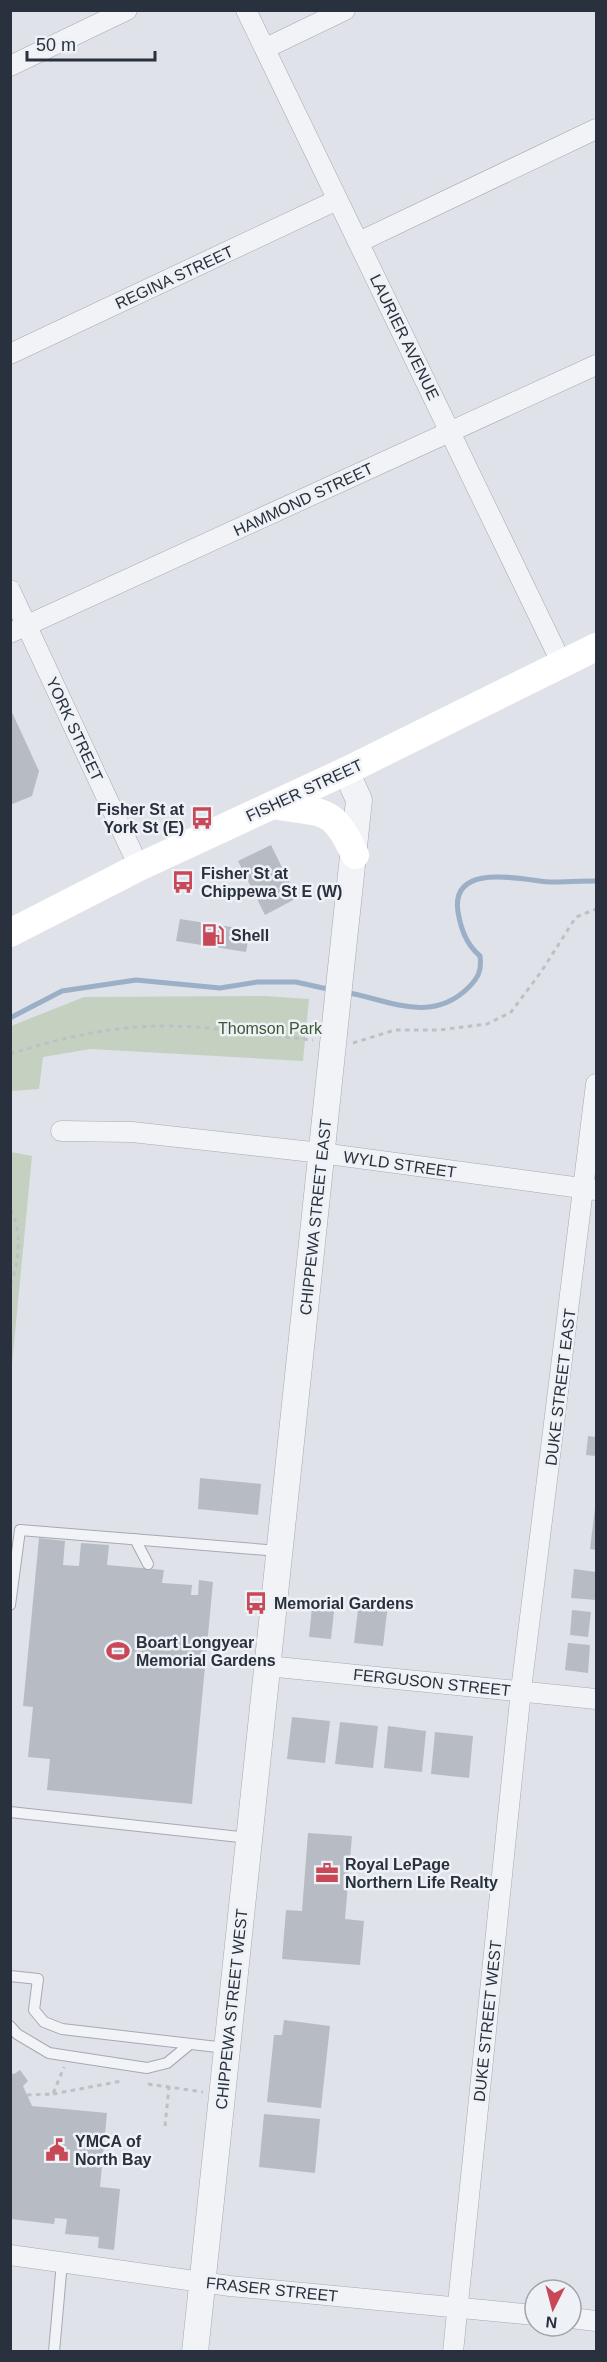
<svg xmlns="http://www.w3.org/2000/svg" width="607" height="2362" font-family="Helvetica,sans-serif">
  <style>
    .green { fill: #c4d1c1 }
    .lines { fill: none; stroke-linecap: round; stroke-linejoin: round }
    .stream { stroke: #9bafc7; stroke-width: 5 }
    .building { fill: #b7bbc4 }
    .service-casing { stroke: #a5a9b2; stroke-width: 12 }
    .minor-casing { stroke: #a5a9b2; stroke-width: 21 }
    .tertiary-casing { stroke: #a5a9b2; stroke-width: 27 }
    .path { stroke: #bec0c6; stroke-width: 3; stroke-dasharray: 4.5 4.5; stroke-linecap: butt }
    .service { stroke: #f2f3f6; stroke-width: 10 }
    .minor { stroke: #f2f3f6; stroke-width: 20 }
    .tertiary { stroke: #f2f3f6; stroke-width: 26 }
    .secondary { stroke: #fff; stroke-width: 28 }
    .labels { text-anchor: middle; stroke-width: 5; stroke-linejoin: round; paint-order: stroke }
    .street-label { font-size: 16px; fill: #29303e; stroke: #eef1f5 }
    .poi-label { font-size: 16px; font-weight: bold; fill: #29303e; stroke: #eef1f5; text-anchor: start }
    .park-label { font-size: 16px; fill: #3c5936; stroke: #eef1f5 }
  </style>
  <rect width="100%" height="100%" fill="#dfe2e8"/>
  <g class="green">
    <path d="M265,996L309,999L303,1061L90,1049L43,1057L39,1089L11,1091V1026L84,997Z"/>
    <path d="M11,1152L32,1156L11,1375L10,1152Z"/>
  </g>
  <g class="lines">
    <g class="stream">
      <path d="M344,992C387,999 430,1025 468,988C478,978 482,971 480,956C466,944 461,929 458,912C450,861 523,880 549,882C565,882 580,881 595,881"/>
      <path d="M10,1018L62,991L136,980L220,988L257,982H296L332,990"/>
    </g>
  </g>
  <g class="building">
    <path d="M10,708L39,771L32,796L10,805Z"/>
    <path d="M271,845L297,898L265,915L238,861Z"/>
    <path d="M180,919L250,930L246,952L176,941Z"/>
    <path d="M588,1436L596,1437V1456L586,1455Z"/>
    <path d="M200,1478L261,1484L258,1515L198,1509Z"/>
    <path d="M595,1508H596V1550L590,1549Z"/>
    <path d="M39,1538L65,1541L63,1565L79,1566L81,1543L109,1545L107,1565L164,1570L162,1583L192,1585L191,1595H198L199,1580L213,1582L192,1804L47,1790L50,1759L28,1757L33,1707L23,1706Z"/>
    <path d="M574,1569L596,1572V1600L571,1598Z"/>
    <path d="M359,1601L388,1604L383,1646L354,1643Z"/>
    <path d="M312,1608L334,1611L331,1639L309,1637Z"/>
    <path d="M572,1610L591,1612L588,1637L570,1635Z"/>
    <path d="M568,1643L590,1645L588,1673L565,1670Z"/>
    <path d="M292,1717L330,1721L325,1763L287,1759Z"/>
    <path d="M340,1722L378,1726L373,1768L335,1764Z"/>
    <path d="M388,1726L426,1731L422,1772L384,1768Z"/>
    <path d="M435,1732L473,1736L469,1778L431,1774Z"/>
    <path d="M308,1833L352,1836L345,1919L364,1921L360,1965L282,1959L286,1910L302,1911Z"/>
    <path d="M284,2020L330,2026L321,2108L267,2102L274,2035H282Z"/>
    <path d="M20,2070L28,2081L23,2086L32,2106L107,2113L100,2187L120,2189L114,2250L98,2248L99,2237L65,2234L67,2219L55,2218L54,2224L10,2219V2073L14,2074Z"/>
    <path d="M264,2114L320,2119L315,2173L259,2167Z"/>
  </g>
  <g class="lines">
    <g class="service-casing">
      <g id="service">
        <path d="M135,1539L148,1564"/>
        <path d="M10,1605L20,1530L279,1551"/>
        <path d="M10,1812L249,1838"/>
        <path d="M10,1976L38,1979L34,2010L44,2022L62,2029L226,2048"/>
        <path d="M10,2026L17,2034L49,2053L147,2068L167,2063L190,2044"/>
        <path d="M54,2352L62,2262"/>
      </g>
    </g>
    <g class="minor-casing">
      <g id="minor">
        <path d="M246,10L562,664"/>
        <path d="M266,48L345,10"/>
        <path d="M10,66L127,10"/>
        <path d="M359,242L596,129"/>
        <path d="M10,354L337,200"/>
        <path d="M10,590L139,867"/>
        <path d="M10,633L596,365"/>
        <path d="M61,1131L132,1132L321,1153L596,1190"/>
        <path d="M267,1666L596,1699"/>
        <path d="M10,2255L230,2286L535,2315"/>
        <path d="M571,2318L596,2321"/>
        <path d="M453,2352L521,1690L596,1084"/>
      </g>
    </g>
    <g class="tertiary-casing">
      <path id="tertiary" d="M195,2352L341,968L359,800L346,771"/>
    </g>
    <g class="path">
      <path d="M353,1043L395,1030H439L487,1024L511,1012L541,972L576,917L596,909"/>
      <path d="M10,1054C48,1042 87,1032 126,1028C188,1021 252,1034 313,1040"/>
      <path d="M10,1210C23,1228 19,1266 10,1285"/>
      <path d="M148,2084L203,2092"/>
      <path d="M53,2094L122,2081"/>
      <path d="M27,2095L53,2094L64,2067"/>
      <path d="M165,2126L169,2087"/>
    </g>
    <use href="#service" class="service"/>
    <use href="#minor" class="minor"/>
    <use href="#tertiary" class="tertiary"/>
    <g class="secondary">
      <path d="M273,805C324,814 332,805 355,855"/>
      <path d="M10,933L139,867L346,771L596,647"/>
    </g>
  </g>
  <defs>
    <g id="bus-bare" transform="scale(1.8)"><path d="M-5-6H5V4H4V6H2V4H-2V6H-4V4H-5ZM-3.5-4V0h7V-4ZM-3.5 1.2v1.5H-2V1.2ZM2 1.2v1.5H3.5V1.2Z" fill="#c84858" stroke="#eef1f5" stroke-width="2.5" paint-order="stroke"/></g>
    <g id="fuel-bare" transform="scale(1.8)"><path d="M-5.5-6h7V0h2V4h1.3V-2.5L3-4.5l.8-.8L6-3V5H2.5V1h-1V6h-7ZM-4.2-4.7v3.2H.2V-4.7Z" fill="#c84858" stroke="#eef1f5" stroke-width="2.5" paint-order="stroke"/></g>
    <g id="stadium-bare" transform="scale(1.8)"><path d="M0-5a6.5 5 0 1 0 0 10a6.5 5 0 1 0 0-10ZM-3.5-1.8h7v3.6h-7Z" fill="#c84858" stroke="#eef1f5" stroke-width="2.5" paint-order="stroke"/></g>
    <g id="office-bare" transform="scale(1.8)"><path d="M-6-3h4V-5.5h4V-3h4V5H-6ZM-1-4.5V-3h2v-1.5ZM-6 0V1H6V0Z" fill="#c84858" stroke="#eef1f5" stroke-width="2.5" paint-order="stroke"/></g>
    <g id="civic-bare" transform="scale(1.8)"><path d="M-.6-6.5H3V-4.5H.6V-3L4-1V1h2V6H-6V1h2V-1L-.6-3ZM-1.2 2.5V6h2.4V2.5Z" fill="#c84858" stroke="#eef1f5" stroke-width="2.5" paint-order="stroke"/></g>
  </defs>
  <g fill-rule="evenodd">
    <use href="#bus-bare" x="202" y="818"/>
    <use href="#bus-bare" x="183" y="882"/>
    <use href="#fuel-bare" x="213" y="935"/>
    <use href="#bus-bare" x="256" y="1603"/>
    <use href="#stadium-bare" x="118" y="1651"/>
    <use href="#office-bare" x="327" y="1873"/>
    <use href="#civic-bare" x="57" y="2150"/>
  </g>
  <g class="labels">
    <g class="street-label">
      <text transform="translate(174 277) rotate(-25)" y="6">REGINA STREET</text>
      <text transform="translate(405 337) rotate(64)" y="6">LAURIER AVENUE</text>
      <text transform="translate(303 499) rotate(-25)" y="6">HAMMOND STREET</text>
      <text transform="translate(75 729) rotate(65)" y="6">YORK STREET</text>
      <text transform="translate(304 790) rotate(-25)" y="6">FISHER STREET</text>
      <text transform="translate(400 1164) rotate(8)" y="6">WYLD STREET</text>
      <text transform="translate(315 1217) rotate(-84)" y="6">CHIPPEWA STREET EAST</text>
      <text transform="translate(560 1387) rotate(-83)" y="6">DUKE STREET EAST</text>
      <text transform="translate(432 1682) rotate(6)" y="6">FERGUSON STREET</text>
      <text transform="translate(231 2009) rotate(-84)" y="6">CHIPPEWA STREET WEST</text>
      <text transform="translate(487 2021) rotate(-84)" y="6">DUKE STREET WEST</text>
      <text transform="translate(272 2289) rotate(6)" y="6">FRASER STREET</text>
    </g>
    <g class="poi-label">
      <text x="184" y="815" text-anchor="end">Fisher St at<tspan x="184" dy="18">York St (E)</tspan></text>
      <text x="201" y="879">Fisher St at<tspan x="201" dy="18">Chippewa St E (W)</tspan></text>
      <text x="231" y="941">Shell</text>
      <text x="274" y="1609">Memorial Gardens</text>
      <text x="136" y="1648">Boart Longyear<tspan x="136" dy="18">Memorial Gardens</tspan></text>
      <text x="345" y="1870">Royal LePage<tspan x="345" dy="18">Northern Life Realty</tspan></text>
      <text x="75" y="2147">YMCA of<tspan x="75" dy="18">North Bay</tspan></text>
    </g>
    <g class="park-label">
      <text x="270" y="1034">Thomson Park</text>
    </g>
  </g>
  <rect width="607" height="2362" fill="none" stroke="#29303e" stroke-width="24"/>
  <g transform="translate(553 2308) rotate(186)"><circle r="28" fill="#eef1f5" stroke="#9fa4ac" stroke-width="1.5"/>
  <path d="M0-4.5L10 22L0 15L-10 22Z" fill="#c84858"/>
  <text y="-9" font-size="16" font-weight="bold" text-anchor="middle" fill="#29303e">N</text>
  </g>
  <path d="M27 51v9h128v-9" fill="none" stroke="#29303e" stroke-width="3"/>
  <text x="36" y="51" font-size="18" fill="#29303e" stroke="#eef1f5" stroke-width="4.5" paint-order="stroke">50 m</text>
</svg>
